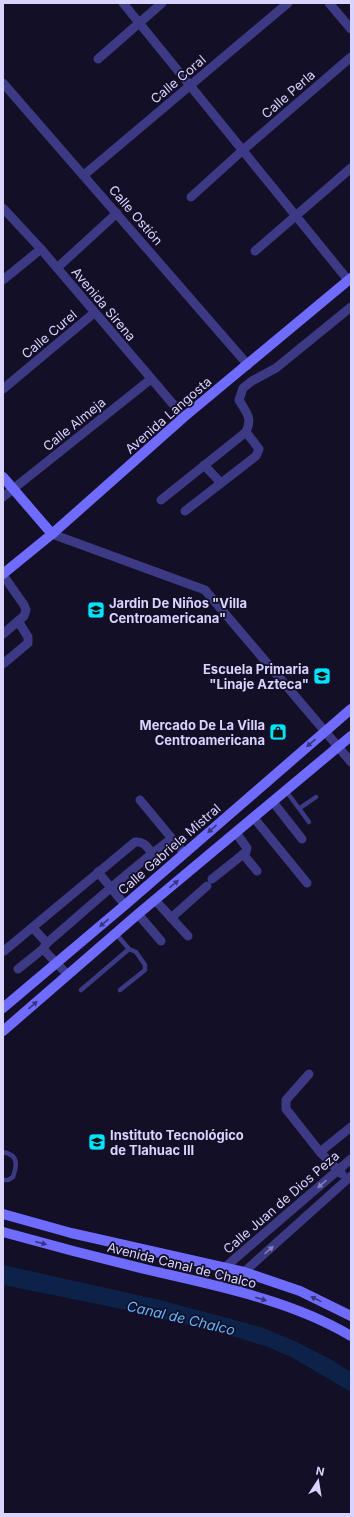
<svg xmlns="http://www.w3.org/2000/svg" width="354" height="1517" font-family="Inter,sans-serif">
  <style>
    .water { fill: #0c2248 }
    .lines { fill: none; stroke-linecap: round; stroke-linejoin: round }
    .lane { stroke: #3d3a85; stroke-width: 4.5 }
    .street { stroke: #3d3a85; stroke-width: 9 }
    .secondary { stroke: #6f6bff; stroke-width: 10 }
    .oneway { fill: #38347d }
    .oneway2 { fill: #837fbc }
    .labels { text-anchor: middle; stroke-width: 3.5; stroke-linejoin: round; paint-order: stroke }
    .street-label { font-size: 13px; fill: #d9d4ff; stroke: #130f26 }
    .poi-label { font-size: 13px; font-weight: bold; fill: #d9d4ff; stroke: #130f26; text-anchor: start }
    .water-label { font-size: 14px; font-style: italic; fill: #62b6ff; stroke: #130f26 }
  </style>
  <rect width="100%" height="100%" fill="#130f26"/>
  <path class="water" d="M3,1265L160,1300L261,1327L297,1342L330,1359L351,1372V1392L291,1357L268,1347L239,1338L127,1310L3,1285Z"/>
  <g class="lines">
    <g class="lane">
      <path d="M286,791L309,822"/>
      <path d="M300,808L316,797"/>
      <path d="M116,934L129,949L136,952L145,965V970L120,990"/>
      <path d="M81,990L129,949"/>
      <path d="M3,1152C19,1155 17,1165 13,1177L8,1180H3"/>
    </g>
    <g class="street">
      <path d="M123,3L348,280"/>
      <path d="M329,3L351,29"/>
      <path d="M98,59L162,3"/>
      <path d="M3,83L248,365"/>
      <path d="M84,175L288,3"/>
      <path d="M191,197L243,150L351,57"/>
      <path d="M3,208L41,249L184,417"/>
      <path d="M255,251L351,168"/>
      <path d="M57,268L117,213"/>
      <path d="M3,280L41,249"/>
      <path d="M3,389L94,313"/>
      <path d="M204,465L221,483"/>
      <path d="M3,497L151,379"/>
      <path d="M161,500L246,432C253,418 246,412 239,400L243,388L252,381L276,368L351,307"/>
      <path d="M185,511L256,456L259,449L246,432"/>
      <path d="M52,534L205,590L351,762"/>
      <path d="M3,575L24,605L26,610L24,616L3,634"/>
      <path d="M3,664L28,643V637L18,621"/>
      <path d="M140,800L184,853"/>
      <path d="M273,802L302,839"/>
      <path d="M254,818L307,883"/>
      <path d="M243,854L257,871"/>
      <path d="M98,872L125,905"/>
      <path d="M212,879L246,852L247,848L236,833"/>
      <path d="M155,900L188,936"/>
      <path d="M138,914L161,941"/>
      <path d="M171,918L207,886"/>
      <path d="M33,928L47,943"/>
      <path d="M43,949L68,975"/>
      <path d="M4,951L135,842C144,841 147,847 152,853"/>
      <path d="M18,969L43,949L47,943C88,908 128,871 171,839"/>
      <path d="M309,1074L286,1100V1109L320,1152L342,1174"/>
      <path d="M320,1152L351,1127"/>
      <path d="M219,1286L225,1268L231,1262L351,1159"/>
      <path d="M237,1291L244,1272L351,1176"/>
    </g>
    <g class="secondary">
      <path d="M3,477L52,534"/>
      <path d="M3,574L52,534L184,417L351,278"/>
      <path d="M3,1008L125,905L351,709"/>
      <path d="M3,1031L138,914L351,736"/>
      <path d="M3,1214L71,1233L244,1272L300,1291L351,1316"/>
      <path d="M3,1232C53,1246 103,1259 153,1271C218,1286 293,1301 351,1336"/>
    </g>
  </g>
  <defs><path id="oneway-solid" d="M-6-.8H1V-3.2L6.5 0L1 3.2V.8H-6Z"/></defs>
  <g class="oneway">
    <use href="#oneway-solid" transform="translate(311 743) rotate(139)"/>
    <use href="#oneway-solid" transform="translate(212 829) rotate(139)"/>
    <use href="#oneway-solid" transform="translate(174 884) rotate(-40)"/>
    <use href="#oneway-solid" transform="translate(104 923) rotate(140)"/>
    <use href="#oneway-solid" transform="translate(33 1005) rotate(-41)"/>
    <use href="#oneway-solid" transform="translate(41 1243) rotate(15)"/>
    <use href="#oneway-solid" transform="translate(261 1299) rotate(18)"/>
    <use href="#oneway-solid" transform="translate(316 1299) rotate(-154)"/>
  </g>
  <g class="oneway2">
    <use href="#oneway-solid" transform="translate(322 1184) rotate(139)"/>
    <use href="#oneway-solid" transform="translate(269 1250) rotate(-42)"/>
  </g>
  <defs>
    <g id="school-square" transform="scale(0.9)"><rect x="-9" y="-9" width="18" height="18" rx="4" fill="#00e5ff" stroke="#130f26"/><path d="M0-5L7-2L0 1L-7-2ZM-4 1L0 2.5L4 1V4Q0 6-4 4Z" fill="#111"/></g>
    <g id="shop-square" transform="scale(0.9)"><rect x="-9" y="-9" width="18" height="18" rx="4" fill="#00e5ff" stroke="#130f26"/><path d="M-5-2.5h2.3a2.7 3.5 0 0 1 5.4 0H5L5.5 6h-11ZM-1.5-2.5h3a1.5 2.3 0 0 0-3 0Z" fill="#111"/></g>
  </defs>
  <g fill-rule="evenodd">
    <use href="#school-square" x="96" y="610"/>
    <use href="#school-square" x="322" y="676"/>
    <use href="#shop-square" x="278" y="732"/>
    <use href="#school-square" x="97" y="1142"/>
  </g>
  <g class="labels">
    <g class="street-label">
      <text transform="translate(178 79) rotate(-40)" y="5">Calle Coral</text>
      <text transform="translate(288 94) rotate(-41)" y="5">Calle Perla</text>
      <text transform="translate(136 215) rotate(49)" y="5">Calle Ostión</text>
      <text transform="translate(104 304) rotate(50)" y="5">Avenida Sirena</text>
      <text transform="translate(49 334) rotate(-40)" y="5">Calle Curel</text>
      <text transform="translate(168 415) rotate(-41)" y="5">Avenida Langosta</text>
      <text transform="translate(74 424) rotate(-39)" y="5">Calle Almeja</text>
      <text transform="translate(169 849) rotate(-41)" y="5">Calle Gabriela Mistral</text>
      <text transform="translate(281 1202) rotate(-41)" y="5">Calle Juan de Dios Peza</text>
      <text transform="translate(182 1265) rotate(14)" y="5">Avenida Canal de Chalco</text>
    </g>
    <g class="poi-label">
      <text x="109" y="608">Jardin De Niños "Villa<tspan x="109" dy="15">Centroamericana"</tspan></text>
      <text x="309" y="674" text-anchor="end">Escuela Primaria<tspan x="309" dy="15">"Linaje Azteca"</tspan></text>
      <text x="265" y="730" text-anchor="end">Mercado De La Villa<tspan x="265" dy="15">Centroamericana</tspan></text>
      <text x="110" y="1140">Instituto Tecnológico<tspan x="110" dy="15">de Tlahuac III</tspan></text>
    </g>
    <g class="water-label">
      <text transform="translate(181 1318) rotate(13)" y="5">Canal de Chalco</text>
    </g>
  </g>
  <rect width="354" height="1517" fill="none" stroke="#d9d4ff" stroke-width="8"/>
  <g transform="translate(318 1481) rotate(12)" stroke="#130f26" stroke-width="3" paint-order="stroke">
  <path d="M0-3L7 15L0 10L-7 15Z" fill="#d9d4ff"/>
  <text y="-6" font-size="11" font-weight="bold" text-anchor="middle" fill="#d9d4ff">N</text>
  </g>
</svg>
